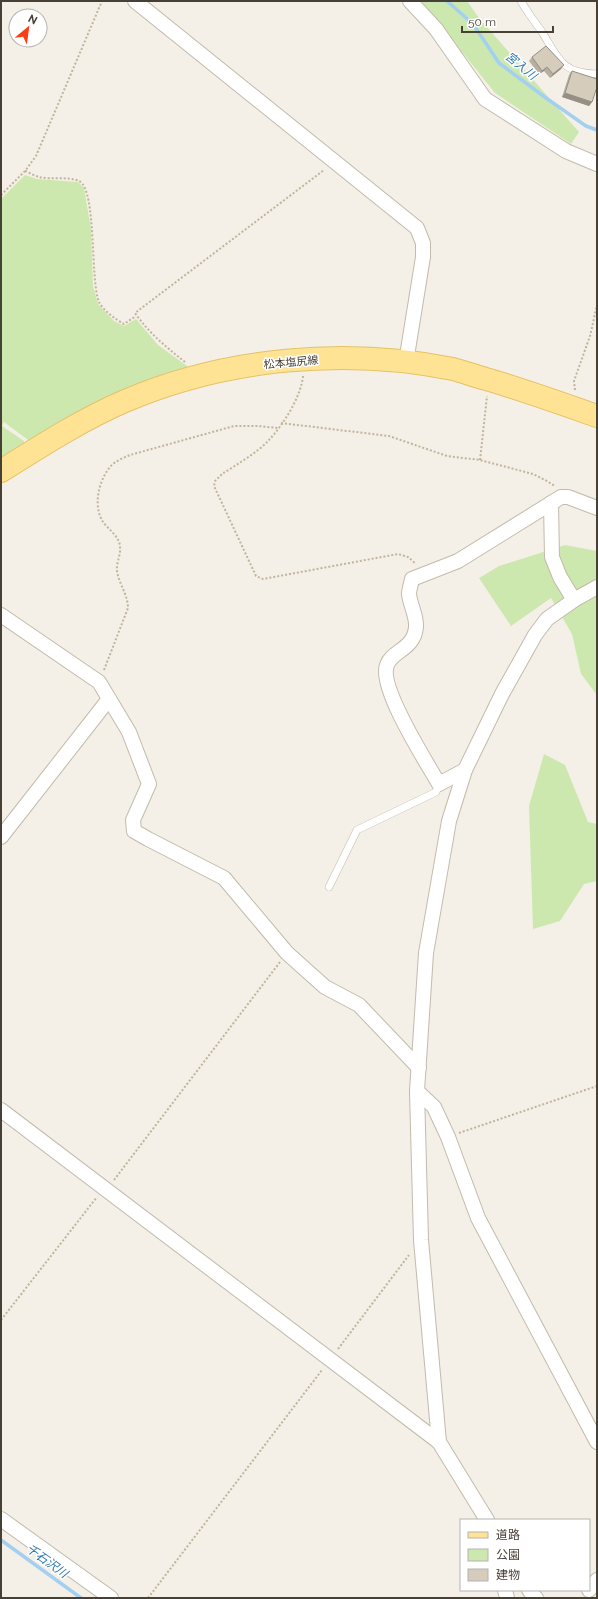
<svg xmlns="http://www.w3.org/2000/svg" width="598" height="1599" font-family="Raleway,'Noto Sans JP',sans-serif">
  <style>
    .green { fill: #cde8af }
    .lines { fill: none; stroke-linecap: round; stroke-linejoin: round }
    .stream { stroke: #a3cff1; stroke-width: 3.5 }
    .lane-casing { stroke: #c2bbac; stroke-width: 8 }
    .street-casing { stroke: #c2bbac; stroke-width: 16 }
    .primary-casing { stroke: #e5c164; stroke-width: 24 }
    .path { stroke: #c1b49a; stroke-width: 2; stroke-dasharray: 2 2; stroke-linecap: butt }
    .lane { stroke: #fff; stroke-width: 7 }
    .street { stroke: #fff; stroke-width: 14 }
    .primary { stroke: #ffe395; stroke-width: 22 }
    .wall { fill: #b7afa2 }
    .shaded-wall { fill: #958f84 }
    .building { fill: #d5ccbc; stroke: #958f84 }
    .labels { text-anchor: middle; stroke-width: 3; stroke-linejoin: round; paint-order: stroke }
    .street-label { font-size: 11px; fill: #474036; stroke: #fff }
    .water-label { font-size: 12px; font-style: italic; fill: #2e78b4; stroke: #fff }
  </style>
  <rect width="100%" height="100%" fill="#f4f0e7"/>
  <g class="green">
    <path d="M421,1H467L479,18L579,132L571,144L495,93Z"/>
    <path d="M25,175L37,179L78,182L84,188L91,229L93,286L98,304L114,321L124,326L136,319L158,345L187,366V372L32,443L4,422L2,426L24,441V448L1,462V199Z"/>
    <path d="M565,545L597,551V695L581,674L572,634L551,598L511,626L479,578L499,566Z"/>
    <path d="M544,754L565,765L588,822L597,824V881L584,884L560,921L533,929L529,806Z"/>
  </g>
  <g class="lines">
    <g class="stream">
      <path d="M447,1L473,24L499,63L546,98L586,126L597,130"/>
      <path d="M1,1540L81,1598"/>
    </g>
    <g class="lane-casing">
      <g id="lane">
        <path d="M521,1C527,12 535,22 542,32C559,59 561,73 597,74"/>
        <path d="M329,887L357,830L436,792L439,784"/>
      </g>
    </g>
    <g class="street-casing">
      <g id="street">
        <path d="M135,1L417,228L423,243V257L406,362"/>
        <path d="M410,1L436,29L485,99L566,151L597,164"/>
        <path d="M551,503L552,557L560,577L574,600"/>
        <path d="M1,615L99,682L129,732L149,784L133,820L134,831L148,839L224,878L287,953L325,987L359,1005L419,1068"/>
        <path d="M465,770L439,784C427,763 378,687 387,665C392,650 414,650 416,627C417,616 410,605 409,594C409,590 411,584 412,579L458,561L561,497H568L597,508"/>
        <path d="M1,837L109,699"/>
        <path d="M417,1091L434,1107L448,1137L478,1218L597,1442"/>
        <path d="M1,1110L439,1442"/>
        <path d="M1,1519L111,1598"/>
        <path d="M487,1520L439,1442L421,1240L417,1091L426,953L449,821L465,770L502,694L535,635L547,619L574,600L597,587"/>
        <path d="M505,1590L507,1598"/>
        <path d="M529,1590L536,1598"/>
        <path d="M589,1590L597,1580"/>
      </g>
    </g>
    <g class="primary-casing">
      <path id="primary" d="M1,471C41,446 81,420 125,401C225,358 346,347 453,369C464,372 475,376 486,379C524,390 560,403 597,416"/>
    </g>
    <g class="path">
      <path d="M25,171C30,173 35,176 39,177C52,180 67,176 79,181C97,189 90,281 99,302C103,310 116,320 124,324L136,316"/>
      <path d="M1,195L25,171L36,156L102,1"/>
      <path d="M185,362C166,347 149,333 135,313L324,170"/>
      <path d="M303,376C301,397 283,425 269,440C257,453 236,465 222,474L215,481L214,486L256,576L263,579L398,554L408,557L416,564"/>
      <path d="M575,390L574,381L590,336L597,305"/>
      <path d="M281,423L389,436L447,456L480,460L533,474L545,480L555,486"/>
      <path d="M480,460L487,396"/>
      <path d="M104,670L128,608C128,595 119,584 117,571C116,563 121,555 120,547C120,537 108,529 103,522C93,506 98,482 110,467C115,461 123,458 130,455L234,426H258L278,428"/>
      <path d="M459,1133L597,1086"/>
      <path d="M114,1180L280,962"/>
      <path d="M1,1320L97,1197"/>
      <path d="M338,1349L409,1255"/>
      <path d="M148,1598L322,1370"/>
    </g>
    <use href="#lane" class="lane"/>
    <use href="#street" class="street"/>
    <use href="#primary" class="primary"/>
  </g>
  <g class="wall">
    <path d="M532,57L561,69L550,78L544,71L539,74L529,61Z"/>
    <path d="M572,71L592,102L589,106L562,97L569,75Z"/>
  </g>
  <g class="shaded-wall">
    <path d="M564,65L561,69L550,78L553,74Z"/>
    <path d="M547,67L544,71L539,74L542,71Z"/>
    <path d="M565,93L592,102L589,106L562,97Z"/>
  </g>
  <g class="building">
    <path d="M546,46L564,65L553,74L547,67L542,71L532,57Z"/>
    <path d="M572,71L597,79V87L592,102L565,93Z"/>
  </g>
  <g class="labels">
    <g class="street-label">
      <text transform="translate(291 362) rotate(-5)" y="4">松本塩尻線</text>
    </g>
    <g class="water-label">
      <text transform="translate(521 66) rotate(39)" y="4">宮入川</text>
      <text transform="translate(47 1561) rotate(36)" y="4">千石沢川</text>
    </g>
  </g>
  <rect width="598" height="1599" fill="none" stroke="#474036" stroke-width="4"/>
  <rect x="460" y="1519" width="130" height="72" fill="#ffffff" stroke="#b5b3af"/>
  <rect x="468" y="1532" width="20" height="6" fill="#ffe395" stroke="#b5b3af"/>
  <text x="496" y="1539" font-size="12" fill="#474036">道路</text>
  <rect x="468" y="1549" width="20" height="12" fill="#cde8af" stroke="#b5b3af"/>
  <text x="496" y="1559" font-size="12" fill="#474036">公園</text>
  <rect x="468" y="1569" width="20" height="12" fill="#d5ccbc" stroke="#b5b3af"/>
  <text x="496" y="1579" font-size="12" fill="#474036">建物</text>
  <g transform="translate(28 28) rotate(29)"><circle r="19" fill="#ffffff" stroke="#b5b3af"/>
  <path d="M0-3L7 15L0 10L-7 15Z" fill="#fb3d16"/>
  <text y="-6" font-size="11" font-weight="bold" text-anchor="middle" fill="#474036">N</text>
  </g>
  <path d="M462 26v6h91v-6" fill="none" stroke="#474036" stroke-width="2"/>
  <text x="468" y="26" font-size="12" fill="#474036" stroke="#ffffff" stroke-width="3" paint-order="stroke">50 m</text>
</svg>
